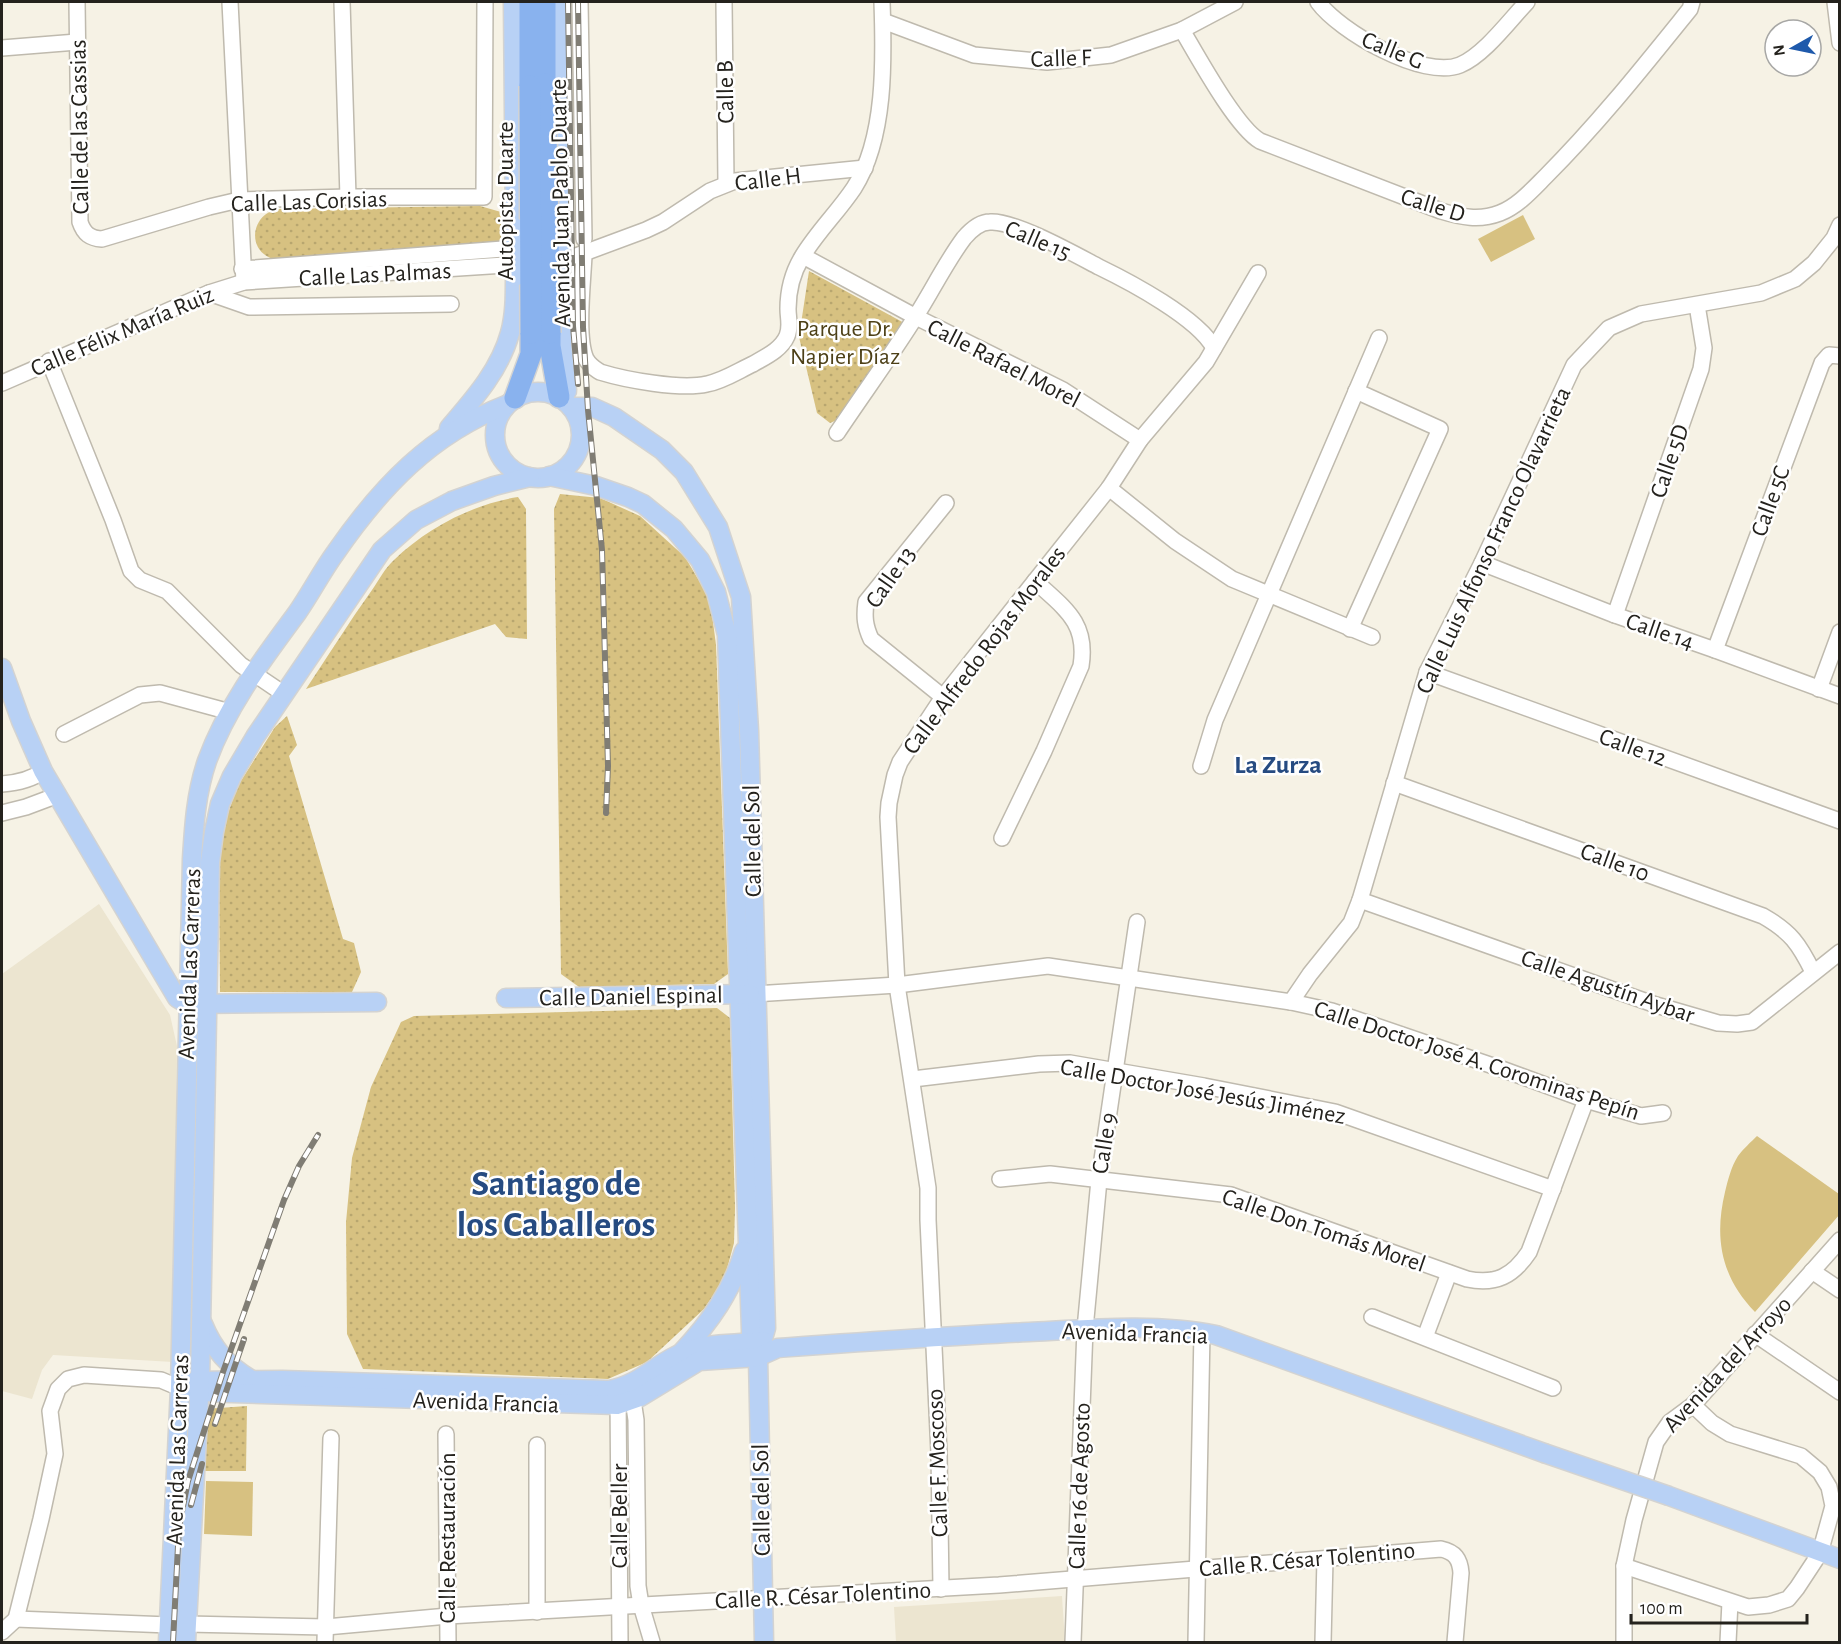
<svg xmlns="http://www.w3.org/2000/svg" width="1841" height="1644" font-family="'Alegreya Sans',sans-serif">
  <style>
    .built { fill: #ece5d0 }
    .park { fill: url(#park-dots) }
    .garden { fill: #d7c181 }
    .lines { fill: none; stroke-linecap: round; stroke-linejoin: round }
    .minor-casing { stroke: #bfbaae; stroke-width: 18 }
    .major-casing { stroke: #d3d3d2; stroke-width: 21 }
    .highway-casing { stroke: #d3d3d2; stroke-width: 24 }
    .minor { stroke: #fff; stroke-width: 15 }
    .major { stroke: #b8d1f5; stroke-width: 18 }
    .highway { stroke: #89b2ee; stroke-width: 21 }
    .rail-casing { stroke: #807d74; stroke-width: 6 }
    .rail { stroke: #fff; stroke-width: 4; stroke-dasharray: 11; stroke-linecap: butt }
    .major-bridge-casing { stroke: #d3d3d2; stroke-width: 21; stroke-linecap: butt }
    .highway-bridge-casing { stroke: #d3d3d2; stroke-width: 24; stroke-linecap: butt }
    .major-bridge { stroke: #b8d1f5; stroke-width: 18 }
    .highway-bridge { stroke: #89b2ee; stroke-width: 21 }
    .labels { text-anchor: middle; stroke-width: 5; stroke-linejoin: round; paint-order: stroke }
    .street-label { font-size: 24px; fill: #24221d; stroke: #fff }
    .park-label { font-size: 24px; fill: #4d4017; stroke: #fff }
    .neighbourhood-label { font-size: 26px; font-weight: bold; fill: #264b81; stroke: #fff }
    .town-label { font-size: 36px; font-weight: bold; fill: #264b81; stroke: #fff }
  </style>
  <defs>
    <pattern id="park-dots" width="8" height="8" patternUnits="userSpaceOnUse" patternTransform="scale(1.5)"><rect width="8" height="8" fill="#d7c181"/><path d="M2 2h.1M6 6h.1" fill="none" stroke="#b8a66f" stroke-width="1.8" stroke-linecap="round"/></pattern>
  </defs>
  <rect width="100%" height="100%" fill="#f6f2e5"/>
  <g class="built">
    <path d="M99,904L170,1015L177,1046L173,1362L53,1355L42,1370L32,1399L2,1391V974Z"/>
    <path d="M1062,1596L1065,1642H896L894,1607Z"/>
  </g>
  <g class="park">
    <path d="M480,206L501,212V244L273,259C246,250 251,214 278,209Z"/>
    <path d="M809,271L906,324L856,412L830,423L817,413L799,337Z"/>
    <path d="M560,494L600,498L640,516L685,557L710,599L716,645L728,974L714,984L579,987L561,974L554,509Z"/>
    <path d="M518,497L526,509L527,639L506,637L495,624L306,689C328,656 349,622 372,590C379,580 385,568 394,560C427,528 473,504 518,497Z"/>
    <path d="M287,716L297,745L289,756L343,939L354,943L361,972L352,992H220L219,862L226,819L237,787L275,727Z"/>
    <path d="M717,1008L730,1018L735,1208L734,1243L724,1280L704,1309L647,1362L608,1379L363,1369L347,1334L346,1222L352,1158L371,1087L401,1022L414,1016Z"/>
    <path d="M247,1406L246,1471H204L205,1409Z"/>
  </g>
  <g class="garden">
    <path d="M1523,215L1535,239L1491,262L1478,239Z"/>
    <path d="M1757,1136L1839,1194L1840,1214L1755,1312C1721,1277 1714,1238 1725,1192C1728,1180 1731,1167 1738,1156C1743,1149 1751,1142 1757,1136Z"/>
    <path d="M206,1481L253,1482L252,1536L204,1534Z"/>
  </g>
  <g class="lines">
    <g class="minor-casing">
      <g id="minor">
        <path d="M77,2L80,222C84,234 90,238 102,239L209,207L239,200L348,197H484L485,2"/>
        <path d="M230,2L244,282"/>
        <path d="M342,2L348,197"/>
        <path d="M580,2L584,239"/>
        <path d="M724,2L726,183"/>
        <path d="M1318,2C1339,31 1423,80 1460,65C1484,55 1509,21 1527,2"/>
        <path d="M1835,2L1840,43"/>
        <path d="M883,21L974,55L1047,62L1111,55L1182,30L1235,2"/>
        <path d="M1182,30C1198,57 1236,127 1260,141L1441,211C1461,217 1479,221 1500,213C1518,206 1532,190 1546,176C1598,124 1644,66 1690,9L1692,2"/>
        <path d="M2,48L77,42"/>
        <path d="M584,255C583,281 576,337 586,359C590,366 594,368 600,372C626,380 681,390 707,384C723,381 738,371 753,364C765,357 781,350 787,336C791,327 788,318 788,309C788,290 793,272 802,257C817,232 838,212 854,188C886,138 884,59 882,2"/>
        <path d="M576,256L646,230L663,222L710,191L735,181L865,168"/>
        <path d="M803,256L916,317L1063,390L1140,440"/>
        <path d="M242,269L503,249"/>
        <path d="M209,293L249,307L451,304"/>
        <path d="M49,361L113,520L131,571L140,580L167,591L241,665L284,694"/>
        <path d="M2,383L209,293L244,282L505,265"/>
        <path d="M837,433C863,394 891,356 916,316C932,291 946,262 964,238C970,231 980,222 990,222C1014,220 1076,255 1099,267C1130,282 1198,318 1214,348"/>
        <path d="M1109,488L1175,541L1232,579L1372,637"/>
        <path d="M1482,563L1615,615L1715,650L1840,696"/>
        <path d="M1615,615L1701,369L1704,348L1697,305"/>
        <path d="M1350,629L1440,429L1356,391"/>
        <path d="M1715,650L1822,363L1829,355L1840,356"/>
        <path d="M1427,672L1840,821"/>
        <path d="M1819,689L1840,632"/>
        <path d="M943,697L871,639C865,626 864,617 866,602L946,503"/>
        <path d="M64,734L140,695L160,693L230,712"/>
        <path d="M1201,766L1215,720L1379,338"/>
        <path d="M1394,783L1763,916C1791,932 1799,944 1813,972"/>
        <path d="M2,784C16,783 31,780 43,771"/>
        <path d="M2,813L26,807L58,795"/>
        <path d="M1002,838L1044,751L1081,666C1088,622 1064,608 1035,581"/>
        <path d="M1360,900L1656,1005L1718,1023L1737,1024L1752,1022L1840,952"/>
        <path d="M755,994L897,985L1048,966L1291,1002L1332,1011L1499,1068L1586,1100L1641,1116L1663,1113"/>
        <path d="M1291,1002L1310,974L1351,923L1360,900L1427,672L1482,563L1574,365L1609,328L1641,314L1761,293L1795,279L1814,263L1834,238L1840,225"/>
        <path d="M913,1079L1039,1064L1070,1063L1204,1086L1335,1112L1553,1189"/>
        <path d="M1000,1179L1050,1174L1231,1195L1467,1279C1496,1285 1513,1276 1529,1252L1586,1100"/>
        <path d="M1812,1271L1840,1290"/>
        <path d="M1372,1317L1553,1388"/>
        <path d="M1755,1334L1840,1392"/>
        <path d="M1425,1337L1449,1273"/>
        <path d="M627,1391L633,1400L636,1420L638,1586L641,1605L652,1642"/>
        <path d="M618,1395L620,1642"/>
        <path d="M446,1434L448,1642"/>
        <path d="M1624,1566L1748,1607L1769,1605L1788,1599L1797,1588L1820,1553L1833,1506L1829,1487L1820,1472L1801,1456L1730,1434L1712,1423L1693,1405"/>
        <path d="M941,1589L939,1453L928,1220V1188L897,985L888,817L889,803L895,775L900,762L943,697L1109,488L1140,440L1206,362L1258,273"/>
        <path d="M537,1612V1445"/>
        <path d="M16,1619L169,1625"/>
        <path d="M187,1624L326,1627L448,1616L999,1585L1441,1549C1455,1552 1460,1559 1461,1573L1455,1642"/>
        <path d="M2,1632L16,1619L41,1519L55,1454L50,1411L58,1389L68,1379L84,1375L161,1380L180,1388"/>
        <path d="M325,1642L331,1438"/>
        <path d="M1073,1642L1085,1329L1099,1180L1137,922"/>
        <path d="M1196,1642L1202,1332"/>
        <path d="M1323,1642L1325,1559"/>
        <path d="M1624,1642V1566L1634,1520L1656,1442L1670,1422L1693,1405L1840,1240"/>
        <path d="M1728,1642L1730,1602"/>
      </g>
    </g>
    <g class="major-casing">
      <g id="major">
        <path d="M513,2L515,227"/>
        <path d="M557,2L561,226"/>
        <path d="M561,273L562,345L567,391"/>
        <circle cx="538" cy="435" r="43"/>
        <path d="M571,407H592L614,417L662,450L684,472L718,527L741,597L749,731L766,1328L758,1357L764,1642"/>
        <path d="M449,428C473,400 500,370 510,333C515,315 515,296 515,277"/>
        <path d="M549,476L596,486L628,497L643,504L674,529L700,560L716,592L727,635L751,1330V1343L758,1357"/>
        <path d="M2,668L21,721L43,771L177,998L187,1004L377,1002"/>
        <path d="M506,998L750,994"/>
        <path d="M203,1324C213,1349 228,1366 252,1380"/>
        <path d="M682,1352C710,1322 732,1291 744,1251"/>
        <path d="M195,1381L282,1380L609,1390C640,1385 657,1362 684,1352C708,1342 737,1345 763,1341"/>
        <path d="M180,1388L199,1392L617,1405L640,1397L699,1361L758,1357L778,1348C862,1342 945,1336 1029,1332C1089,1329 1157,1323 1216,1335L1544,1453"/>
        <path d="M1669,1496L1840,1559"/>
        <path d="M168,1642L180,1388L192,859C194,826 196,793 207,761C227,706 263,659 297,613C311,593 322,571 336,552C381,487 431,434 506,405"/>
        <path d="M186,1642L200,1380L210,862L214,832L220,804L232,776L255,737L382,550L416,520L452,501L494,486L530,477"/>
      </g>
    </g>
    <g class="highway-casing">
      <g id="highway">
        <path d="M530,2V86"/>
        <path d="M545,2V84"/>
        <path d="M550,333V346L559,397"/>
        <path d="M515,398L531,354V333"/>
      </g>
    </g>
    <use href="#minor" class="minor"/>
    <use href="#major" class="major"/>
    <use href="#highway" class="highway"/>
    <g class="rail-casing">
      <g id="rail">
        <path d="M568,2L573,326L578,384"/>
        <path d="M578,2L583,327L588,410L602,550L608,766L606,813"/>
        <path d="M215,1424L244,1339"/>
        <path d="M191,1505L202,1464"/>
        <path d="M173,1642L179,1527L188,1481L223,1372L284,1200L299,1166L318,1135"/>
      </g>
    </g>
    <use href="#rail" class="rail"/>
    <g class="major-bridge-casing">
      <g id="major-bridge">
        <path d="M561,226V273"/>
        <path d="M515,227V277"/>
        <path d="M1544,1453L1669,1496"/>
      </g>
    </g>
    <g class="highway-bridge-casing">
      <g id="highway-bridge">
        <path d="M545,84L550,333"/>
        <path d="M530,86L531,333"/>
      </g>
    </g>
    <use href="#major-bridge" class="major-bridge"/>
    <use href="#highway-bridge" class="highway-bridge"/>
  </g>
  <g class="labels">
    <g class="street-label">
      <text transform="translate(1393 50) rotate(22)" y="8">Calle G</text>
      <text transform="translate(1061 58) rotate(-2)" y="8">Calle F</text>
      <text transform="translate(725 92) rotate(-91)" y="8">Calle B</text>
      <text transform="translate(79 127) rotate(-91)" y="8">Calle de las Cassias</text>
      <text transform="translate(768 179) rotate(-7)" y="8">Calle H</text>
      <text transform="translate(309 201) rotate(-2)" y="8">Calle Las Corisias</text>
      <text transform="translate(505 201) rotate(-90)" y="8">Autopista Duarte</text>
      <text transform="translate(560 203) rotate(-91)" y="8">Avenida Juan Pablo Duarte</text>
      <text transform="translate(1433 205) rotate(17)" y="8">Calle D</text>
      <text transform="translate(1038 240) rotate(23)" y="8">Calle 15</text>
      <text transform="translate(375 274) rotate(-3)" y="8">Calle Las Palmas</text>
      <text transform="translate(122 331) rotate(-23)" y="8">Calle Félix María Ruiz</text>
      <text transform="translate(1004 363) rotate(27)" y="8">Calle Rafael Morel</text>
      <text transform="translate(1669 461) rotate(-71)" y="8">Calle 5D</text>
      <text transform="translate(1770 501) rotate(-70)" y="8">Calle 5C</text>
      <text transform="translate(1493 540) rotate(-65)" y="8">Calle Luis Alfonso Franco Olavarrieta</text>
      <text transform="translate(890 577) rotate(-55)" y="8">Calle 13</text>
      <text transform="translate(1660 631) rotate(19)" y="8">Calle 14</text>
      <text transform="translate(984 650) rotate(-53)" y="8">Calle Alfredo Rojas Morales</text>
      <text transform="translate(1633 747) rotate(20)" y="8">Calle 12</text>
      <text transform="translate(752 841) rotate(-91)" y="8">Calle del Sol</text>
      <text transform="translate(1615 862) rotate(20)" y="8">Calle 10</text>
      <text transform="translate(189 964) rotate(-88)" y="8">Avenida Las Carreras</text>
      <text transform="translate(1608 986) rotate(19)" y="8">Calle Agustín Aybar</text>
      <text transform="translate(631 996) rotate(-1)" y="8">Calle Daniel Espinal</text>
      <text transform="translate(1477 1060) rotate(18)" y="8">Calle Doctor José A. Corominas Pepín</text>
      <text transform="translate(1203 1091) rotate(10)" y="8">Calle Doctor José Jesús Jiménez</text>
      <text transform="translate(1104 1143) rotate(-81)" y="8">Calle 9</text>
      <text transform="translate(1324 1230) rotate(19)" y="8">Calle Don Tomás Morel</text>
      <text transform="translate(1135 1333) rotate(2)" y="8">Avenida Francia</text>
      <text transform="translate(1727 1364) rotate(-47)" y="8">Avenida del Arroyo</text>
      <text transform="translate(486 1402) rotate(2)" y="8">Avenida Francia</text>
      <text transform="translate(177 1450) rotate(-88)" y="8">Avenida Las Carreras</text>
      <text transform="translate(937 1463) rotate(-92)" y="8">Calle F. Moscoso</text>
      <text transform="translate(1079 1486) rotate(-88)" y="8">Calle 16 de Agosto</text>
      <text transform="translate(761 1500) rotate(-91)" y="8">Calle del Sol</text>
      <text transform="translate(619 1516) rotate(-90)" y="8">Calle Beller</text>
      <text transform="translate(447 1538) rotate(-90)" y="8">Calle Restauración</text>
      <text transform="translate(1307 1559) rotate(-5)" y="8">Calle R. César Tolentino</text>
      <text transform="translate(823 1595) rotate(-3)" y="8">Calle R. César Tolentino</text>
    </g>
    <g class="park-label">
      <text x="845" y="336">Parque Dr.<tspan x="845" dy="28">Napier Díaz</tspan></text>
    </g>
    <g class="neighbourhood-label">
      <text x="1278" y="773">La Zurza</text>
    </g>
    <g class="town-label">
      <text x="556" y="1195">Santiago de<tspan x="556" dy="41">los Caballeros</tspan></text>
    </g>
  </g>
  <rect width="1841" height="1644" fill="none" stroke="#24221d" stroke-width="6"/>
  <g transform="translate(1793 48) rotate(261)"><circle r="28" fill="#ffffff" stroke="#a7a7a5" stroke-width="1.5"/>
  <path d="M0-4.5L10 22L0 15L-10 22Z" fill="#1e59ab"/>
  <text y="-9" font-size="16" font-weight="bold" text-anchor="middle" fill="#24221d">N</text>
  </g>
  <path d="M1631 1614v9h176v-9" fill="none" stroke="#24221d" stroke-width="3"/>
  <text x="1640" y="1614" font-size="18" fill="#24221d" stroke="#ffffff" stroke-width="4.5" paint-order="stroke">100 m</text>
</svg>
